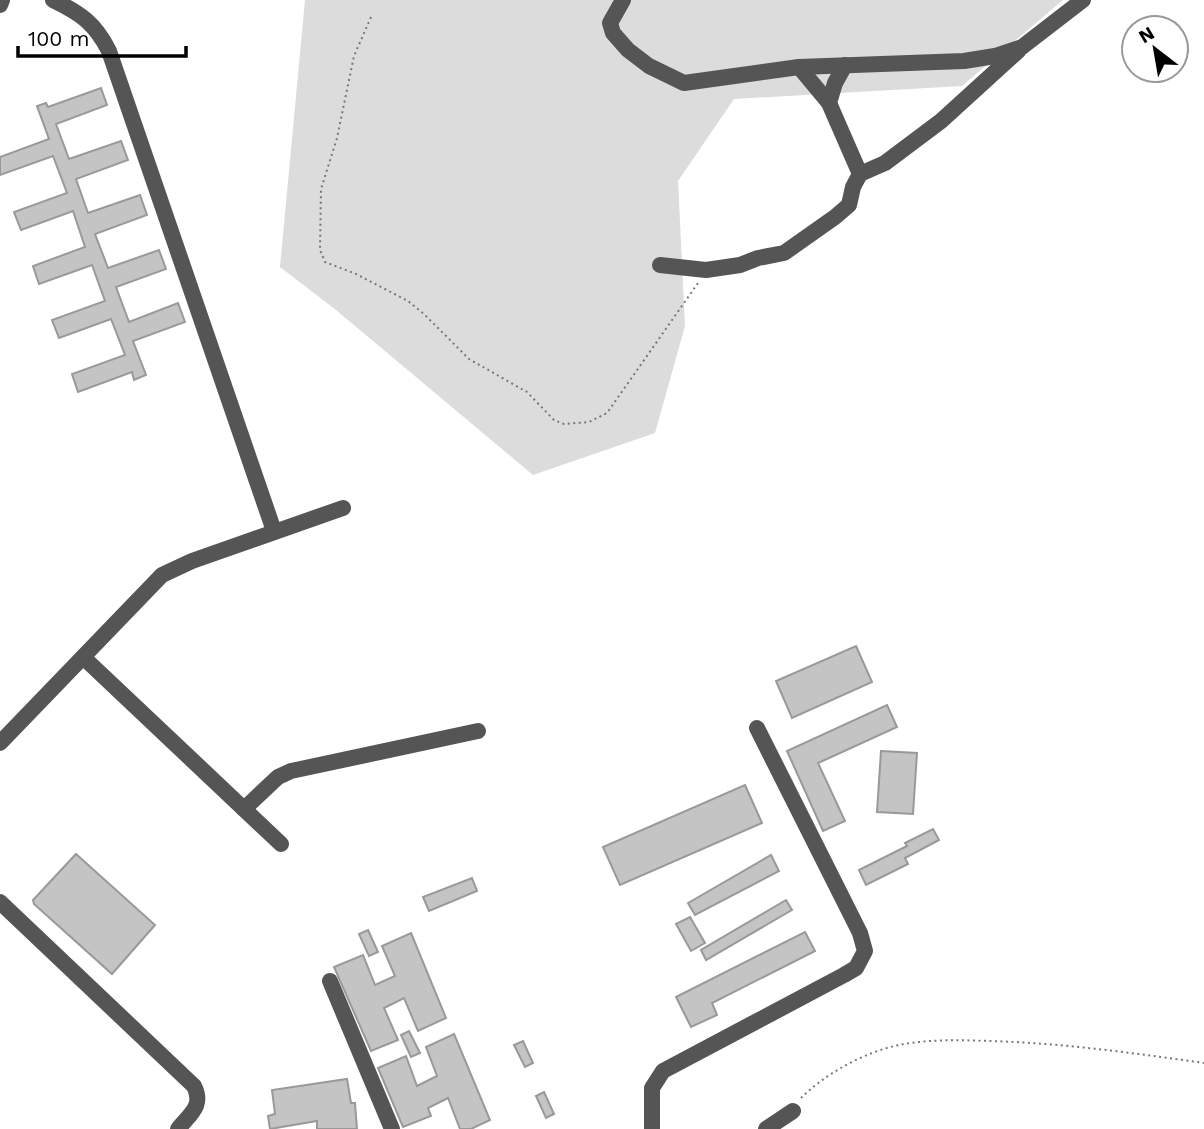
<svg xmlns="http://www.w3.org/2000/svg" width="1204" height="1129" font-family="'Work Sans',sans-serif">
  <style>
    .green { fill: #dcdcdc }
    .building { fill: #c4c4c4; stroke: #999; stroke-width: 2 }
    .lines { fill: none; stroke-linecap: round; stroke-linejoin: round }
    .path { stroke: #777; stroke-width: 2; stroke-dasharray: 2 3.5; stroke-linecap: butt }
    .minor { stroke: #555; stroke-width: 16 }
  </style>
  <rect width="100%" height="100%" fill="#fff"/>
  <path class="green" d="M305,0H1063L962,86L734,99L678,181L685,326L655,433L533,475L336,310L280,267Z"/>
  <g class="building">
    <path d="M101,88L107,105L56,124L69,159L121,141L128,160L76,179L88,213L140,195L147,215L95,234L108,268L159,250L166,269L116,287L129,322L178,303L185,322L133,341L146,375L134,380L132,372L78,392L72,374L125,355L111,319L59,338L52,320L105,301L92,265L39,284L33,266L85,247L73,211L21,230L14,212L67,193L53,156L0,175V157L49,139L37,106L46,103L48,107Z"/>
    <path d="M856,646L872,682L792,718L776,681Z"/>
    <path d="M887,705L897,727L818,763L845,821L823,831L787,751Z"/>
    <path d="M881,751L917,753L913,814L877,812Z"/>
    <path d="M745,785L762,823L620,885L603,847Z"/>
    <path d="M933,829L939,840L905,858L908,864L866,885L859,870L907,846L905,843Z"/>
    <path d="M76,854L155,925L112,974L34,904L33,900Z"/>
    <path d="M771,855L779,871L695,915L688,903Z"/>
    <path d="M472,878L477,891L429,911L423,897Z"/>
    <path d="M786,900L792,910L706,960L701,950Z"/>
    <path d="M690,917L705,943L691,951L676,924Z"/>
    <path d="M368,930L378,952L369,956L359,934Z"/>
    <path d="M805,932L815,951L712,1003L717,1015L691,1027L676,997Z"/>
    <path d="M411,933L446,1018L418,1031L404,998L384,1008L398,1040L371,1051L334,967L363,955L375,985L395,976L382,946Z"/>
    <path d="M409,1031L420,1053L411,1057L401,1035Z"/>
    <path d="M454,1034L490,1120L471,1129H460L448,1098L428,1108L431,1116L403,1127L378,1068L406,1056L417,1086L437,1076L426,1047Z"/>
    <path d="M523,1041L533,1063L525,1067L514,1045Z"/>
    <path d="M347,1079L351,1103H355L357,1129H317V1121L270,1129L268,1116L275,1114L272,1090Z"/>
    <path d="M544,1092L554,1114L546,1118L536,1096Z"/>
  </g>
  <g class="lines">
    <g class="path">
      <path d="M371,17L354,56L337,138L321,189L320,250L325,262L356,274L408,301L425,315L469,359L527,392L554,420L564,424L589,422L607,413L698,283"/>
      <path d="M801,1098C826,1073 865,1052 899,1045C929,1039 961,1040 990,1041C1062,1043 1133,1053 1204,1063"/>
    </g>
    <g class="minor">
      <path d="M53,0C80,13 95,23 109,51L274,531"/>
      <path d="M623,0L610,23L613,33L628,50L649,66L684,83L799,67L964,61L995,56L1022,47L1083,0"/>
      <path d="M0,5L2,0"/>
      <path d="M799,67L829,103L860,174"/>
      <path d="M829,103L835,83L845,65"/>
      <path d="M660,265L706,270L740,265L758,258L784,253L835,217L849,205L853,187L860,174L885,163L941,121L1018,51"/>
      <path d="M83,657L281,844"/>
      <path d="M0,743L162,575L192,561L343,508"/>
      <path d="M244,809L278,777L291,771L478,731"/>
      <path d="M0,902L194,1086C204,1106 190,1114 178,1129"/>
      <path d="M330,981L392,1129"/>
      <path d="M652,1129V1088L663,1071L844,975L856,968L865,951L860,933L757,728"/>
      <path d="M766,1129L793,1111"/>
    </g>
  </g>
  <g transform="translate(1155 49) rotate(329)"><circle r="33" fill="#ffffff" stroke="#999999" stroke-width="2"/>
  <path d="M0-5L12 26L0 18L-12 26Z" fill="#000000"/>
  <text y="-10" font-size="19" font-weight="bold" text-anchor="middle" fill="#000000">N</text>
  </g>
  <path d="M18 46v10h168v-10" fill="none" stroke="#000000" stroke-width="3.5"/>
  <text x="28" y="46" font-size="21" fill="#000000" stroke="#ffffff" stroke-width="5" paint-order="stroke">100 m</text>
</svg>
